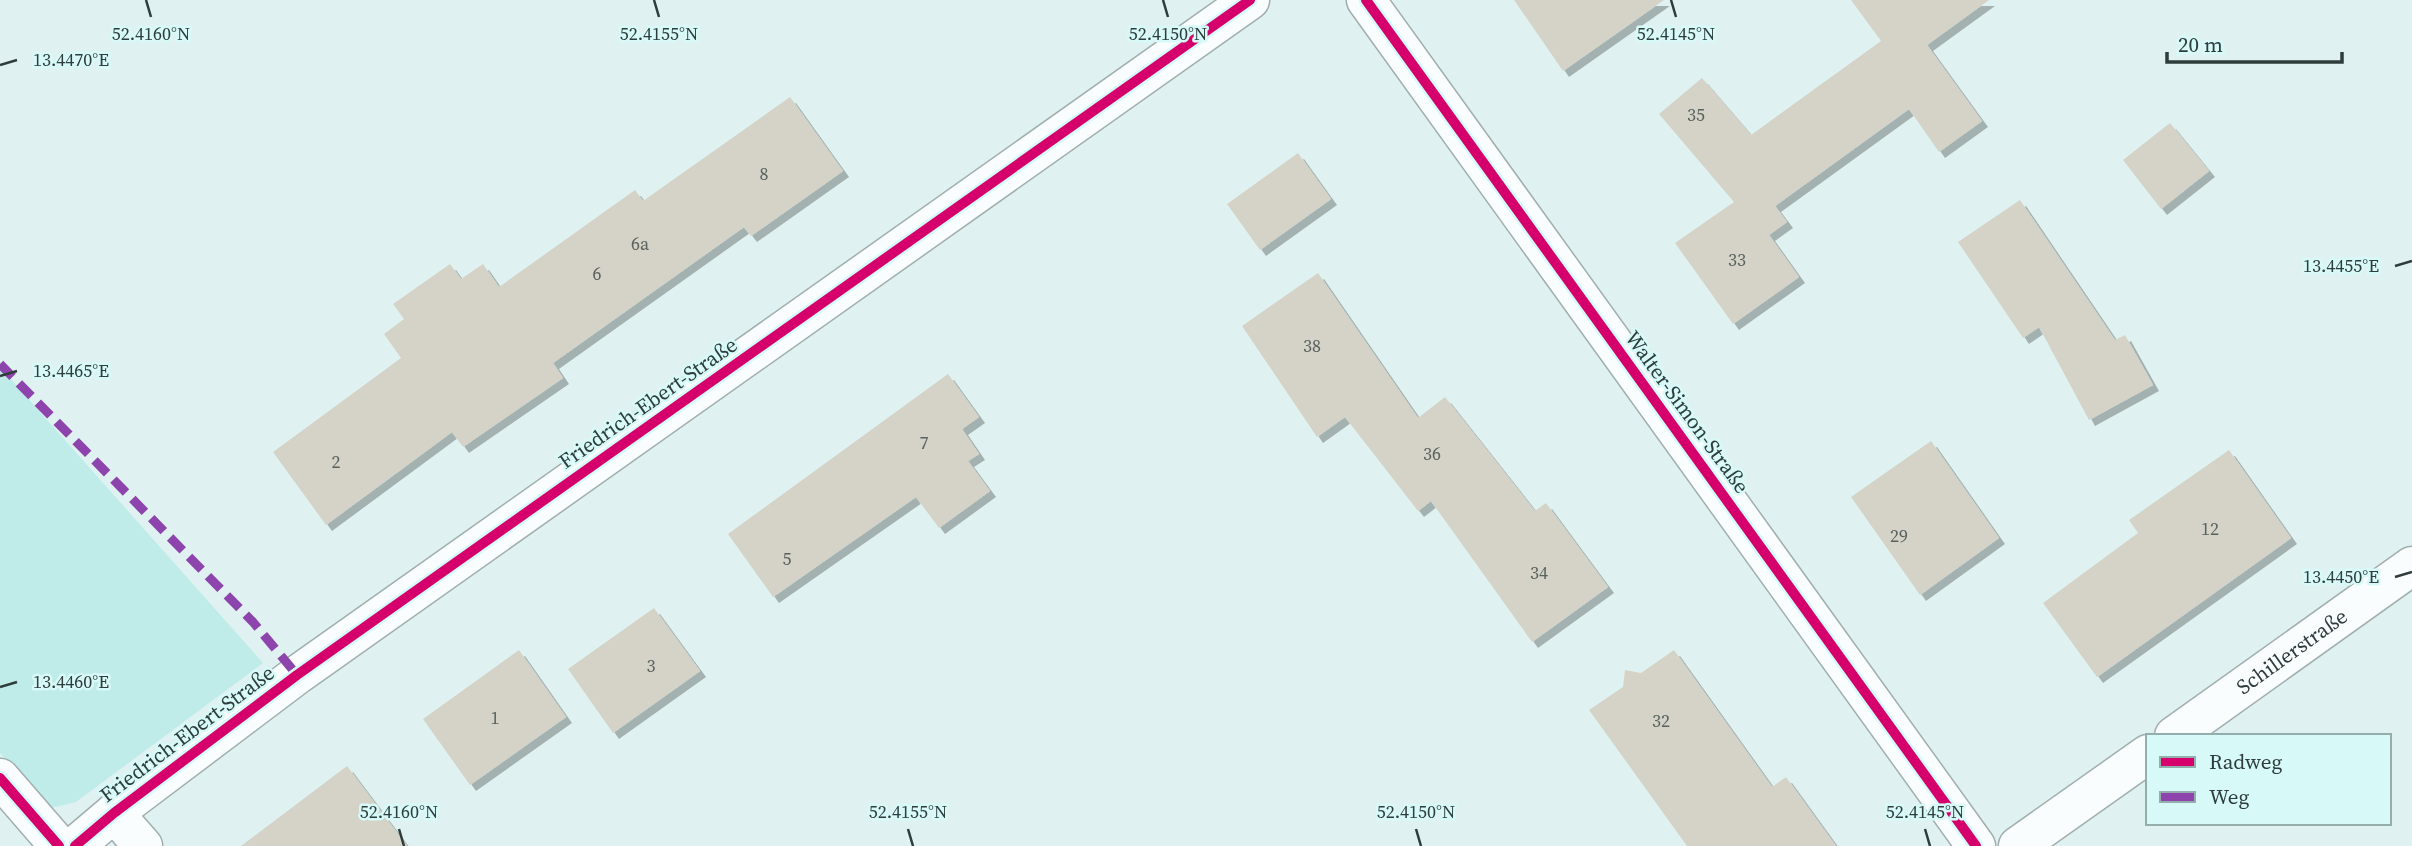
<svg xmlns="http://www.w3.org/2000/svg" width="2412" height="846" font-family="'Source Serif 4',serif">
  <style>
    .green { fill: #bfebe9 }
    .building { fill: #d5d3c8; filter: url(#shadow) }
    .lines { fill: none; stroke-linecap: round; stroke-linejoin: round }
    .minor-casing { stroke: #a0aeae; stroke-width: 41 }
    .minor { stroke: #fafdfd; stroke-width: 38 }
    .quiet { stroke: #8e44ad; stroke-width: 9; stroke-dasharray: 18 9; stroke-linecap: butt }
    .cycleway-casing { stroke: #d7faf8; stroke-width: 15 }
    .cycleway { stroke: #d6006c; stroke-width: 10 }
    .ticks { fill: none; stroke: #2e3c3b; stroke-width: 2.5 }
    .labels { text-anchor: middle; stroke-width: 5; stroke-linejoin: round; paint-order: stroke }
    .number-label { font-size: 18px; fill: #58625e }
    .street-label { font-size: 21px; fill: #2e3c3b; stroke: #d7faf8 }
    .ticks-label { font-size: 18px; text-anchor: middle; fill: #2e3c3b; stroke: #d7faf8; stroke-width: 5; stroke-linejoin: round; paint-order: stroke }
  </style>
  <defs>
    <filter id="shadow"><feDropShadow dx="6" dy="6" stdDeviation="0" flood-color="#0004"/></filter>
  </defs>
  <rect width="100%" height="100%" fill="#dff2f1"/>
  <path class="green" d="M0,367L263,663L76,802L47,809L0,753Z"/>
  <g class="building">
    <path d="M1514,0H1664L1563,71Z"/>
    <path d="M1851,0H1989L1927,45L1982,121L1939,152L1909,109L1775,206L1787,222L1769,235L1799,277L1733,324L1675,243L1734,202L1659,114L1702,78L1751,135L1881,41Z"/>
    <path d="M790,97L843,171L751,236L744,227L553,363L563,378L463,447L452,432L326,525L273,452L401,358L384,334L404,319L393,304L450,264L461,279L483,264L499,287L635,190L643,201Z"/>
    <path d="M2170,123L2209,171L2161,209L2123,160Z"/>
    <path d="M1298,153L1331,199L1260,250L1227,204Z"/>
    <path d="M2020,200L2115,340L2125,335L2153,385L2089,420L2039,327L2023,338L1958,242Z"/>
    <path d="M1318,273L1418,418L1445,397L1535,511L1546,503L1608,587L1532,642L1431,501L1418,511L1345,417L1317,437L1242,326Z"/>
    <path d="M948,374L979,417L962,429L979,454L968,461L990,491L939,528L916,497L773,597L728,534Z"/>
    <path d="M1931,441L1999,538L1920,595L1851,497Z"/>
    <path d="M2229,450L2291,538L2097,677L2043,603L2138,533L2129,520Z"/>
    <path d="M654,608L700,671L613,733L568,669Z"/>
    <path d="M519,650L566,717L470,785L423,719Z"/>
    <path d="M1674,650L1772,787L1786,777L1836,846H1687L1589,710L1623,687L1625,670L1641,673Z"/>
    <path d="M347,766L407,846H241Z"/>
  </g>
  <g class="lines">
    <g class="minor-casing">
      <g id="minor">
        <path d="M1366,0L1976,846"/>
        <path id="s1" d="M2174,736L2412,566"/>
        <path d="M0,778L59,846"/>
        <path d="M114,813L143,846"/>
        <path d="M75,846L114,813L297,675L1250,0"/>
        <path d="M2018,846L2148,754"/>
      </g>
    </g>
    <use href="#minor" class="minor"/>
    <path class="quiet" d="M0,364L253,622L297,675"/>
    <g class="cycleway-casing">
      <g id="cycleway">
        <path d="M1366,0L1976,846"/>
        <path d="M0,778L59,846"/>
        <path d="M75,846L114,813L297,675L1250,0"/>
      </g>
    </g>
    <use href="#cycleway" class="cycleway"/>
  </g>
  <path class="ticks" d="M146,0L151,17M654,0L659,17M1163,0L1168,17M1671,0L1676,17M0,65L17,60M2395,266L2412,261M0,376L17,371M2395,577L2412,572M0,687L17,682M399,829L404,846M908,829L913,846M1416,829L1421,846M1925,829L1930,846"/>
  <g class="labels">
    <g class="number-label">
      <text x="1696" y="121">35</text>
      <text x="764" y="180">8</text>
      <text x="640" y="250">6a</text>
      <text x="1737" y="266">33</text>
      <text x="597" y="280">6</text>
      <text x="1312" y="352">38</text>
      <text x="924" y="449">7</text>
      <text x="1432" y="460">36</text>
      <text x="336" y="468">2</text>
      <text x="2210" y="535">12</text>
      <text x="1899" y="542">29</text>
      <text x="787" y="565">5</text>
      <text x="1539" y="579">34</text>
      <text x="651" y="672">3</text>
      <text x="495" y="724">1</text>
      <text x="1661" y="727">32</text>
    </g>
    <g class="street-label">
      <text transform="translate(648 403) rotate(-35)" y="7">Friedrich-Ebert-Straße</text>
      <text transform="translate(1687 412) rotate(54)" y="7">Walter-Simon-Straße</text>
      <text dy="7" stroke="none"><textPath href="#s1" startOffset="145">Schillerstraße</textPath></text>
      <text transform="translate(187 734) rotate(-37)" y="7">Friedrich-Ebert-Straße</text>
    </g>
  </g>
  <g class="ticks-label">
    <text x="151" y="40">52.4160°N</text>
    <text x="659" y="40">52.4155°N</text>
    <text x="1168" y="40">52.4150°N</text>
    <text x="1676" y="40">52.4145°N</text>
    <text x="71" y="66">13.4470°E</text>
    <text x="2341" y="272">13.4455°E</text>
    <text x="71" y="377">13.4465°E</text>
    <text x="2341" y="583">13.4450°E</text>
    <text x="71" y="688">13.4460°E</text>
    <text x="399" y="818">52.4160°N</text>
    <text x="908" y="818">52.4155°N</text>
    <text x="1416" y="818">52.4150°N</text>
    <text x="1925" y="818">52.4145°N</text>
  </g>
  <rect x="2146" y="734" width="245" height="91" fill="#d7faf8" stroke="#93aeac" stroke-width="2"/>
  <rect x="2160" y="757" width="35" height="10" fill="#d6006c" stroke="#93aeac" stroke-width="2"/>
  <text x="2209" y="769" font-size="21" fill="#2e3c3b">Radweg</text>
  <rect x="2160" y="792" width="35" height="10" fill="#8e44ad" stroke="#93aeac" stroke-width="2"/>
  <text x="2209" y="804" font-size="21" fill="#2e3c3b">Weg</text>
  <path d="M2167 52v10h175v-10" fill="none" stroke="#2e3c3b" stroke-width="3.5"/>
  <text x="2178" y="52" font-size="21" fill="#2e3c3b" stroke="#d7faf8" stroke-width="5" paint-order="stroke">20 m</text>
</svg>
